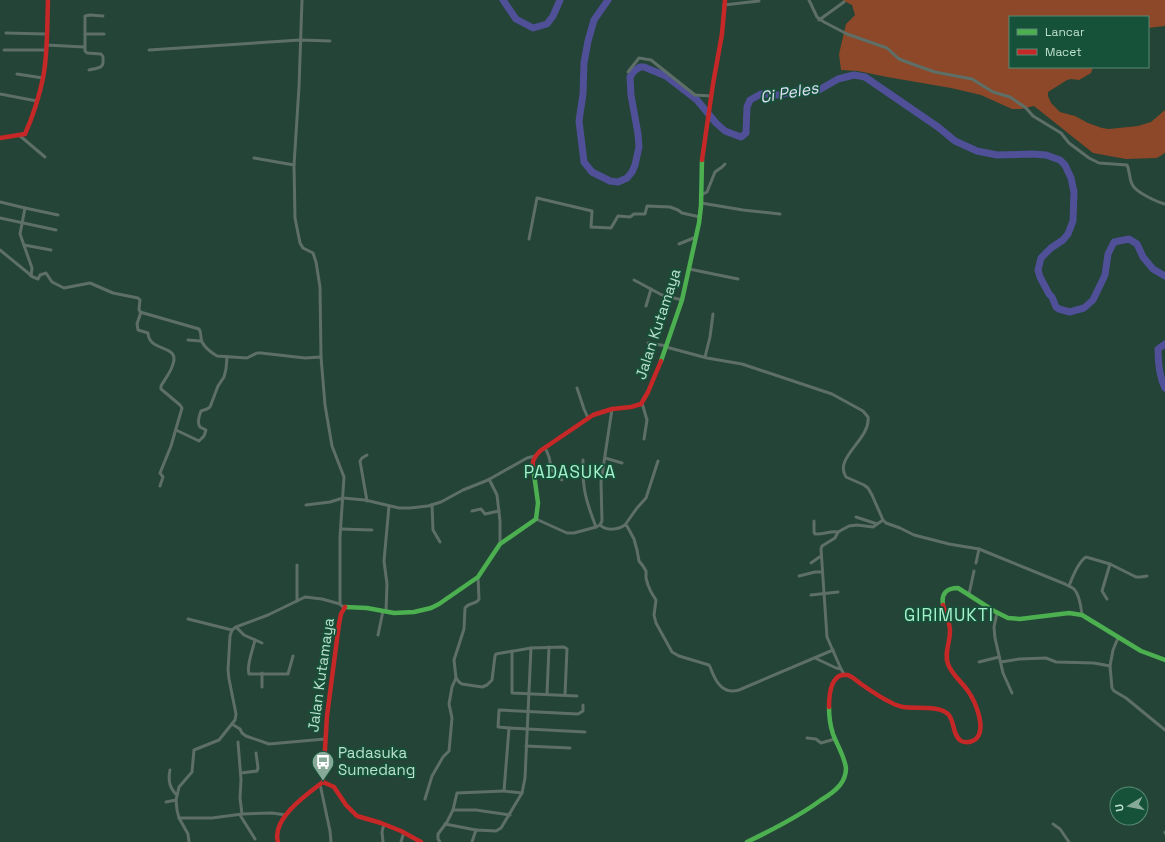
<svg xmlns="http://www.w3.org/2000/svg" width="1165" height="842" font-family="'Space Grotesk',sans-serif">
  <style>
    .green { fill: #8c4828 }
    .lines { fill: none; stroke-linecap: round; stroke-linejoin: round }
    .river { stroke: #505098; stroke-width: 7 }
    .street { stroke: #5e6f67; stroke-width: 3 }
    .fast { stroke: #4caf50; stroke-width: 4.5 }
    .jam { stroke: #c62828; stroke-width: 4.5 }
    .labels { text-anchor: middle; stroke-width: 3.5; stroke-linejoin: round; paint-order: stroke }
    .street-label { font-size: 15px; fill: #bce0cd; stroke: #165139 }
    .poi-label { font-size: 15px; fill: #bce0cd; stroke: #165139; text-anchor: start }
    .water-label { font-size: 16px; font-style: italic; fill: #dee0f7; stroke: #165139 }
    .quarter-label { font-size: 17px; letter-spacing: 1px; fill: #a6f1cc; stroke: #165139 }
  </style>
  <rect width="100%" height="100%" fill="#234436"/>
  <path class="green" d="M842,0H1165V26L1148,28V17H1010V67H1093L1091,73L1079,80L1071,79L1067,80L1048,92V96L1051,103L1060,112L1075,116L1088,123L1102,128L1109,129L1138,126L1151,122L1165,110V153L1157,158L1126,159L1093,153L1034,106L1021,109H1012L981,95L951,88L887,77L858,71L841,70L839,54L846,24L855,15L852,5Z"/>
  <g class="lines">
    <g class="river">
      <path d="M503,0L516,19L533,28L547,24L553,16L560,0"/>
      <path d="M608,0L594,20L588,41L584,63L583,94L579,121L584,162L592,172L610,181L618,182L627,178L632,172L635,165L639,147L638,134L631,95L630,77L634,71L640,67H644L666,76L697,100L716,123L725,131L741,137L746,133L747,107L750,100L761,94L778,95L796,91L819,90L838,79L854,75L865,77L938,127L955,141L977,151L997,155L1032,154L1046,155L1060,160L1065,165L1071,178L1074,192L1073,221L1068,234L1063,240L1051,248L1041,258L1038,270L1040,277L1049,294L1052,297L1056,307L1059,309L1070,312L1073,311L1084,308L1093,300L1105,275L1108,254L1114,242L1129,239L1137,244L1143,257L1153,269L1165,276"/>
      <path d="M1165,344L1158,349C1158,362 1159,376 1165,388"/>
    </g>
    <g class="street">
      <path d="M302,0L299,87L294,165L295,218L300,243L303,248L313,253L316,262L320,287L321,357L325,405L332,446L344,477L340,537V604"/>
      <path d="M809,0L817,17L824,22L847,34L887,48L899,59L915,65L935,72L972,79L993,92L1010,97L1026,108L1033,116L1061,133L1069,143L1089,158L1099,163L1127,165C1130,171 1129,178 1132,184C1135,192 1157,202 1165,204"/>
      <path d="M724,5L759,1"/>
      <path d="M819,20L844,2"/>
      <path d="M6,33L46,34"/>
      <path d="M85,34H104"/>
      <path d="M46,45L84,47"/>
      <path d="M4,50H46"/>
      <path d="M149,50L300,40L330,41"/>
      <path d="M89,70C97,68 104,69 103,60C103,56 104,57 101,54L87,53L85,51V16L90,15L103,16"/>
      <path d="M628,72L639,58L651,60L695,95L711,96"/>
      <path d="M17,74L43,78"/>
      <path d="M0,94L37,101"/>
      <path d="M19,135L45,157"/>
      <path d="M254,158L294,165"/>
      <path d="M701,195L707,192L715,172L722,167L725,164"/>
      <path d="M0,202L25,208"/>
      <path d="M701,203L743,210L780,214"/>
      <path d="M0,218L56,230"/>
      <path d="M529,239L537,198L592,211L591,227L611,228L618,216L630,217L634,214H645L647,206L670,207L678,210L682,213L700,217"/>
      <path d="M679,244L696,237"/>
      <path d="M24,245L51,250"/>
      <path d="M0,250L33,277L38,279L40,275L46,273L52,282L64,288L90,283L113,293L138,298L140,300L139,309L140,312L199,329C202,333 200,338 202,342C205,348 212,353 217,356L247,358L257,353H261L305,358L321,357"/>
      <path d="M689,269L738,279"/>
      <path d="M31,276L32,268L20,234L25,208L58,215"/>
      <path d="M634,280L662,295L682,300"/>
      <path d="M646,306L651,289"/>
      <path d="M141,312L137,324L138,330L148,333C149,353 180,344 173,364C171,372 165,379 161,386V389L180,405L182,408L171,446L160,473L163,477L160,486"/>
      <path d="M188,340L201,341"/>
      <path d="M648,343L667,346"/>
      <path d="M666,347L707,358L742,364L832,394L863,411L868,417C871,439 833,458 846,477L864,485L868,488L872,495L883,520L886,523L900,528L914,535L949,544L979,549L1065,584C1068,586 1072,587 1074,589C1080,595 1081,607 1082,615"/>
      <path d="M705,357L710,337L713,314"/>
      <path d="M577,388L584,409L588,418"/>
      <path d="M642,403L647,420L644,439"/>
      <path d="M176,430L197,440L199,441L204,436L206,430C204,429 202,428 200,427C197,423 199,416 201,411L207,409L210,407L218,386L224,377L226,369L227,357"/>
      <path d="M545,447L549,457L552,471L557,472L559,478L562,480"/>
      <path d="M605,458L622,463"/>
      <path d="M583,460C582,488 586,501 596,527"/>
      <path d="M489,479L497,495L500,521V544"/>
      <path d="M367,501L360,461L362,458L367,455"/>
      <path d="M306,505L330,502L343,498L365,500L399,508H410L428,506L441,502L463,490L488,480L527,458L535,456"/>
      <path d="M432,505L433,530L440,542"/>
      <path d="M472,511L481,509L485,514L499,511"/>
      <path d="M856,517L877,524"/>
      <path d="M536,519L567,533H574L596,527L600,525L602,521L601,482L612,409"/>
      <path d="M814,521V532L815,534C823,535 828,531 838,532"/>
      <path d="M600,525C606,531 618,530 625,525L627,526L634,539L637,550L639,561L643,566L646,571V578L648,585L651,592L656,600L654,615L656,623L672,652L679,656L709,665C711,668 711,670 713,674C718,686 726,694 739,690L833,650"/>
      <path d="M625,525L637,508L646,498L658,461"/>
      <path d="M341,529L372,530"/>
      <path d="M811,563L818,558L821,556"/>
      <path d="M976,563L979,549"/>
      <path d="M297,565V601"/>
      <path d="M799,576L815,572H822"/>
      <path d="M478,577L479,599C476,605 469,602 465,608L464,629L454,660L456,678L459,682L462,684L482,687L487,685L492,680L495,656L496,654L531,648L564,647L567,649L565,695"/>
      <path d="M1069,586C1072,578 1078,562 1086,557L1110,564L1136,577H1141L1147,576"/>
      <path d="M969,594L974,571"/>
      <path d="M811,595L838,592"/>
      <path d="M1107,599L1102,591L1110,564"/>
      <path d="M386,611L387,584L384,561L389,506"/>
      <path d="M997,613L994,627L995,638L1003,673L1012,693"/>
      <path d="M188,619L232,630"/>
      <path d="M236,627L244,635L262,643"/>
      <path d="M378,635L383,611"/>
      <path d="M1118,638L1113,650L1110,666L1112,688L1114,691L1126,698L1165,730"/>
      <path d="M255,640C253,649 246,666 249,674H288L293,656"/>
      <path d="M512,651V693L577,696"/>
      <path d="M815,658L836,668L841,669"/>
      <path d="M979,662L999,657"/>
      <path d="M1001,662L1019,659L1046,658L1056,662L1094,663L1110,666"/>
      <path d="M262,673V687"/>
      <path d="M844,674L841,669L827,637L821,549L822,546L835,538L838,532L849,526L857,525L873,527L883,520"/>
      <path d="M547,694L549,647"/>
      <path d="M232,724L240,729L242,733L246,736L269,744L325,739"/>
      <path d="M509,728L498,727L499,710L578,714L583,711V705"/>
      <path d="M807,738L816,739L821,743L835,739"/>
      <path d="M238,742L241,780L240,798L242,814L272,813L286,815"/>
      <path d="M526,746L570,748"/>
      <path d="M170,770C168,779 169,788 177,795"/>
      <path d="M241,773L257,771L258,768L256,753"/>
      <path d="M320,784L330,831L331,842"/>
      <path d="M522,793L504,791L509,728L585,732"/>
      <path d="M425,799L432,776L443,757L449,751L452,718L449,704L452,687L456,678"/>
      <path d="M166,802L176,800"/>
      <path d="M453,810H476L510,815"/>
      <path d="M240,815L255,839"/>
      <path d="M179,818H212L242,814"/>
      <path d="M445,824L476,830"/>
      <path d="M1053,824L1060,829L1069,842"/>
      <path d="M1165,833V832"/>
      <path d="M189,842L188,834L179,818L177,810L176,800L179,787L192,772L194,750L219,740L235,720L236,714L229,679L228,670L230,636L232,630L236,627L268,615L305,597L322,599L340,604L344,608"/>
      <path d="M383,842L382,832L384,824"/>
      <path d="M401,842L404,832"/>
      <path d="M440,842L438,839V834L447,822L453,810L457,793L504,791"/>
      <path d="M472,842L476,830L496,831L501,828L522,793L525,778L531,648"/>
    </g>
    <g class="fast">
      <path d="M661,361L682,300L699,223L701,206L702,160"/>
      <path d="M943,605C941,593 947,588 958,588L994,611L1008,618L1020,619L1069,613L1082,615L1141,651L1165,660"/>
      <path d="M345,607L367,608L394,613L414,612L431,608L439,604L478,577L500,544L536,519L538,503L533,467"/>
      <path d="M747,842C772,830 798,817 821,800C828,796 835,791 840,785C844,780 846,774 846,768C844,755 837,745 833,734C830,725 829,716 829,707"/>
    </g>
    <g class="jam">
      <path d="M0,138L25,134C33,116 39,97 43,78C48,53 47,26 48,0"/>
      <path d="M702,160L713,84L722,34L725,0"/>
      <path d="M533,467C531,461 535,456 540,451L593,415L612,409L631,407L641,404L648,392L661,361"/>
      <path d="M829,707C829,697 830,678 842,675C844,675 847,675 848,675C853,677 857,681 861,684C871,691 881,698 892,703C895,705 899,706 903,707C915,709 938,705 948,714C955,721 952,735 961,741C966,743 972,742 976,739C987,728 975,701 968,691C962,682 952,675 948,664C944,653 950,643 950,631C950,622 945,613 943,605"/>
      <path d="M323,782L327,716L339,624L341,614L345,607"/>
      <path d="M278,842C271,819 307,794 323,782L334,787L346,805L357,816L381,823L401,831L421,842"/>
    </g>
  </g>
  <defs>
    <g id="bus-pin" transform="scale(1.15)"><path d="M0 17L-7.5 6A9.5 9.5 0 1 1 7.5 6Z" fill="#86a998" stroke="#165139"/><path d="M-5-6H5V4H4V6H2V4H-2V6H-4V4H-5ZM-3.5-4V0h7V-4ZM-3.5 1.2v1.5H-2V1.2ZM2 1.2v1.5H3.5V1.2Z" fill="#fff"/></g>
  </defs>
  <g fill-rule="evenodd">
    <use href="#bus-pin" x="323" y="762"/>
  </g>
  <g class="labels">
    <g class="street-label">
      <text transform="translate(658 324) rotate(-72)" y="5">Jalan Kutamaya</text>
      <text transform="translate(321 675) rotate(-82)" y="5">Jalan Kutamaya</text>
    </g>
    <g class="poi-label">
      <text x="338" y="758">Padasuka<tspan x="338" dy="17">Sumedang</tspan></text>
    </g>
    <g class="water-label">
      <text transform="translate(789 92) rotate(-10)" y="6">Ci Peles</text>
    </g>
    <g class="quarter-label">
      <text x="570" y="478">PADASUKA</text>
      <text x="949" y="621">GIRIMUKTI</text>
    </g>
  </g>
  <rect x="1009" y="16" width="140" height="52" fill="#165139" stroke="#588a74"/>
  <rect x="1017" y="29" width="20" height="6" fill="#4caf50" stroke="#588a74"/>
  <text x="1045" y="36" font-size="12" fill="#bce0cd">Lancar</text>
  <rect x="1017" y="49" width="20" height="6" fill="#c62828" stroke="#588a74"/>
  <text x="1045" y="56" font-size="12" fill="#bce0cd">Macet</text>
  <g transform="translate(1129 806) rotate(260)"><circle r="19" fill="#165139" stroke="#588a74"/>
  <path d="M0-3L7 15L0 10L-7 15Z" fill="#86a998"/>
  <text y="-6" font-size="11" font-weight="bold" text-anchor="middle" fill="#bce0cd">U</text>
  </g>
</svg>
